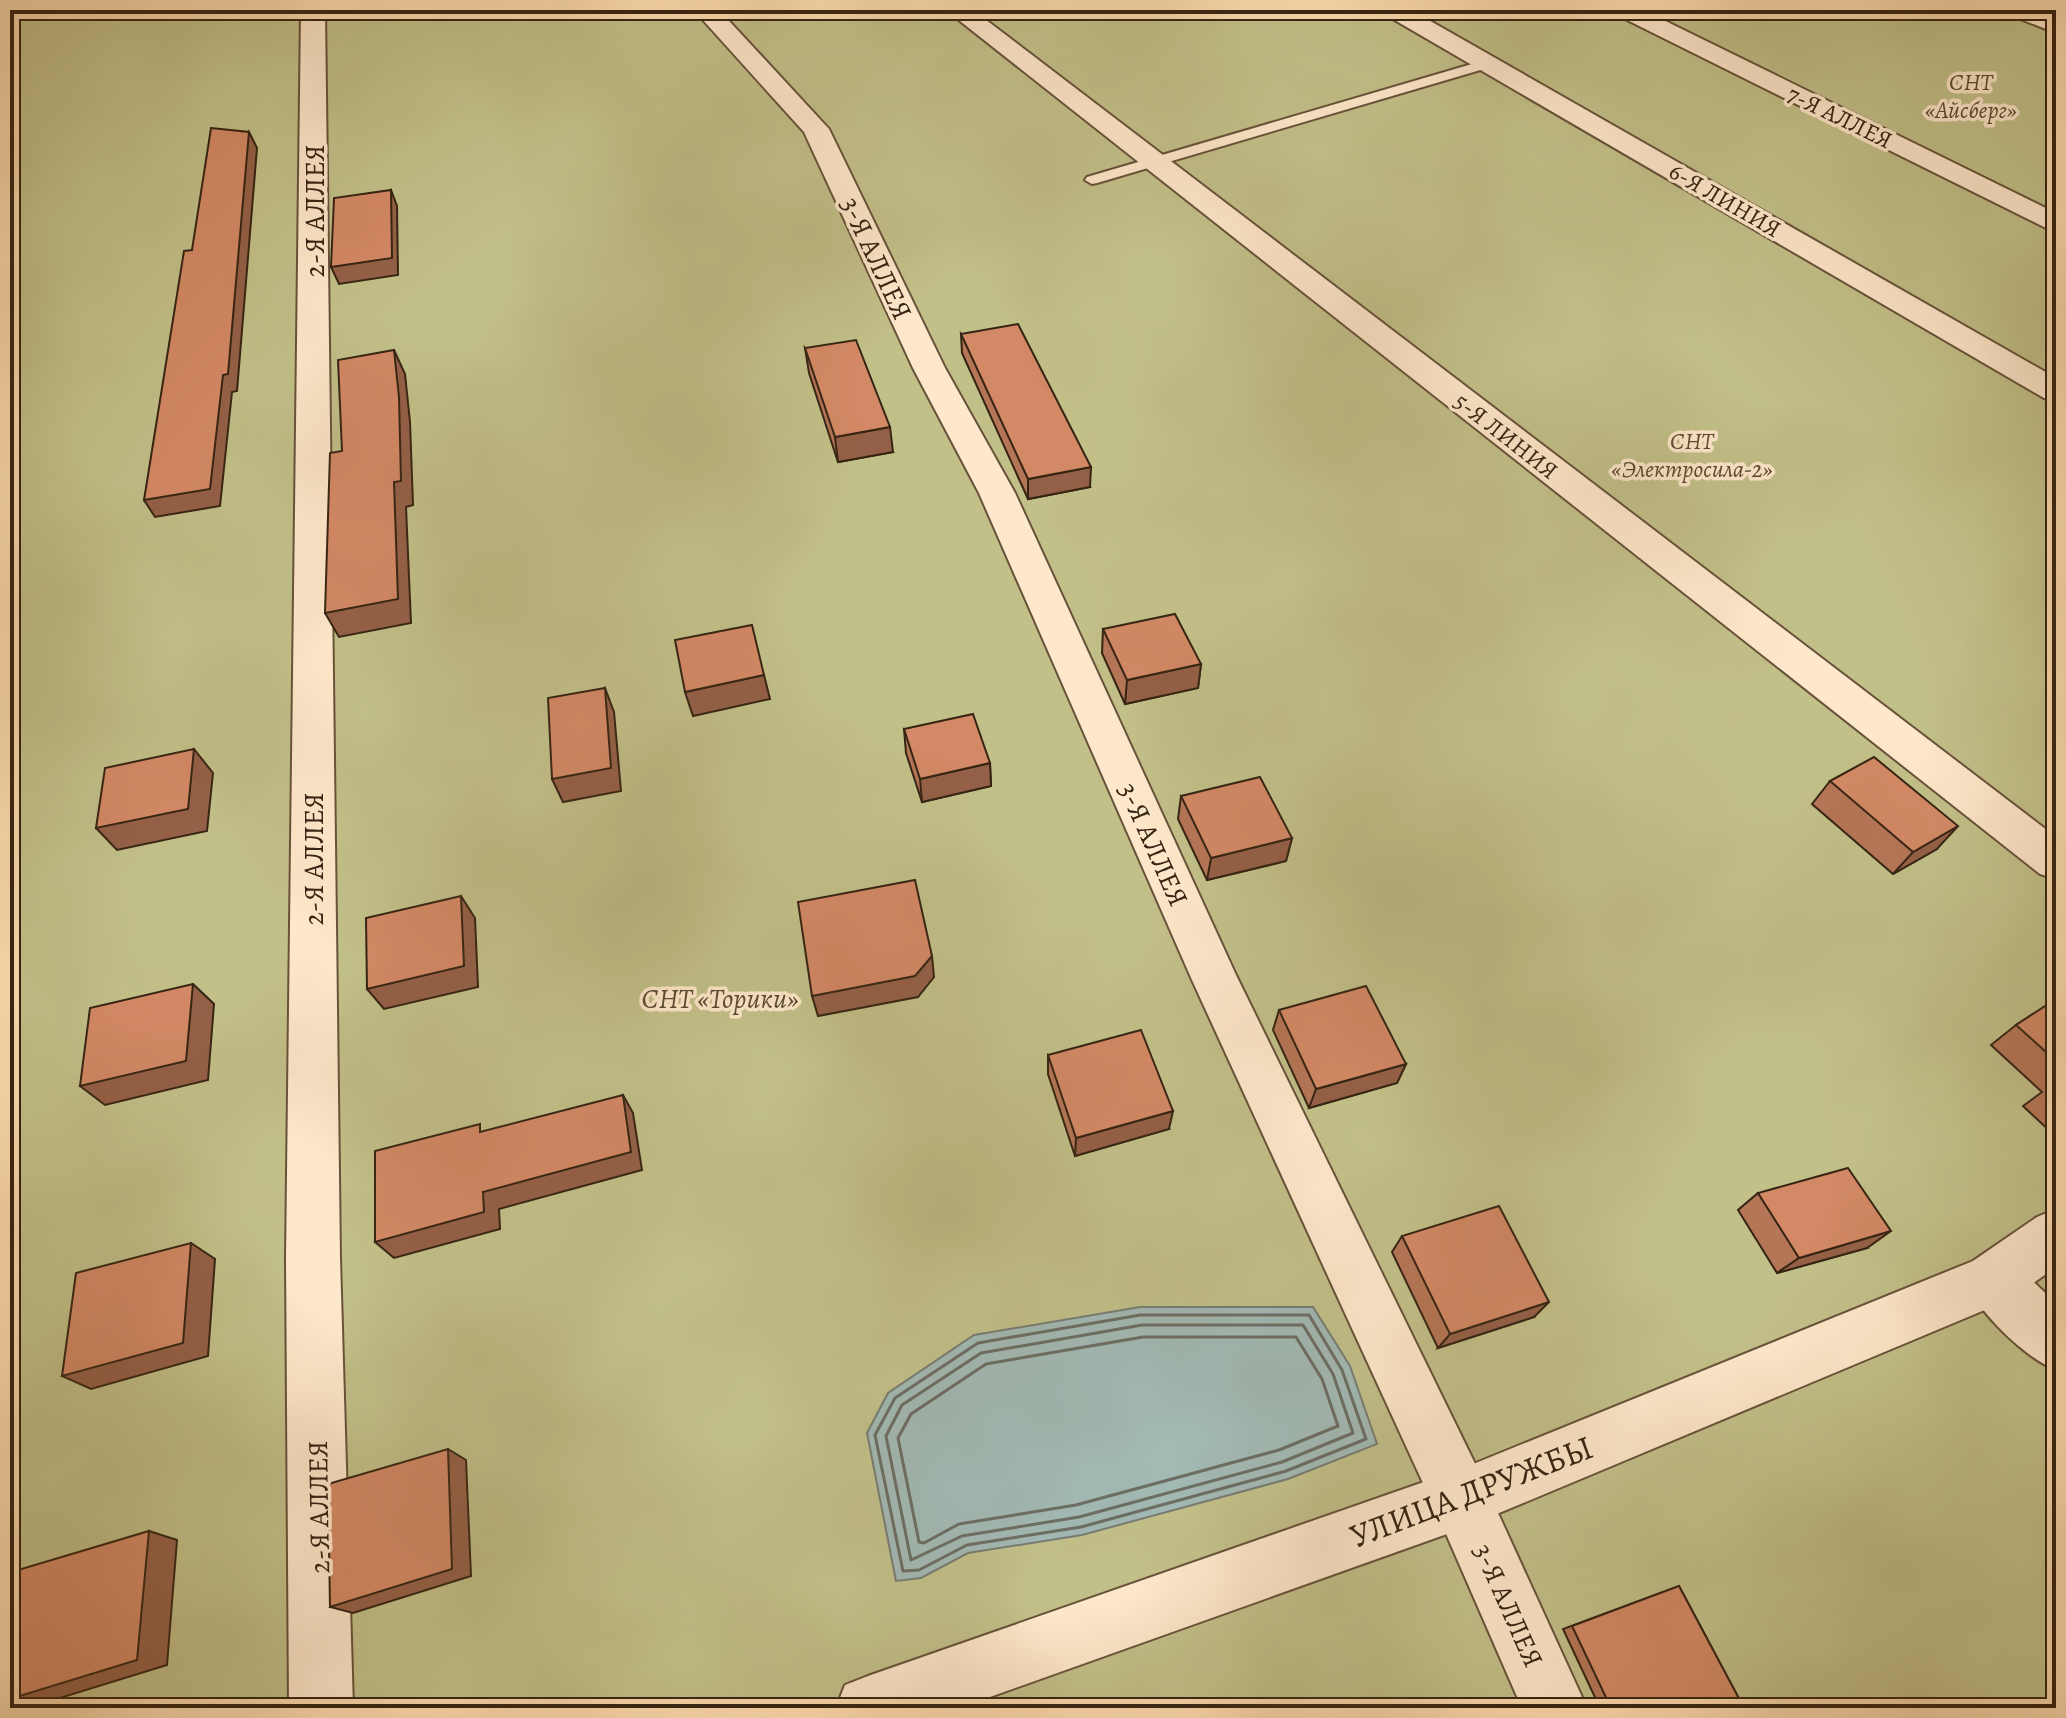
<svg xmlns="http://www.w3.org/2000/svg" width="2066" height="1718" font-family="Alegreya,serif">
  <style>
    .green { fill: #c2c089; stroke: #7c724e; stroke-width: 2 }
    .water { fill: #a2b9b4; stroke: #777d74; stroke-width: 2 }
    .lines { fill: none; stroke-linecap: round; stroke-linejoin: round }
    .shore { stroke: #6c6e64; stroke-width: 3 }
    .service-casing { stroke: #68523a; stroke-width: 4 }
    .minor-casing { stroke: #68523a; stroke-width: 4 }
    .tertiary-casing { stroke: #68523a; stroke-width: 4 }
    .service { fill: #fee8cb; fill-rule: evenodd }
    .minor { fill: #fee8cb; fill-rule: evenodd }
    .tertiary { fill: #fee8cb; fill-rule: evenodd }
    .wall { fill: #b57657; stroke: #362413; stroke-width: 2 }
    .shaded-wall { fill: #946047; stroke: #362413; stroke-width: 2 }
    .building { fill: #d38965; stroke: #362413; stroke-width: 2 }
    .labels { text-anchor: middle; stroke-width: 7; stroke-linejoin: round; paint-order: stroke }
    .far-park-label { font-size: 24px; font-style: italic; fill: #594b30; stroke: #fee8cb }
    .far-street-label { font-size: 24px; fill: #362413; stroke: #fee8cb }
    .street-label { font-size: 28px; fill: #362413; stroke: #fee8cb }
    .park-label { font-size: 28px; font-style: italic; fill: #594b30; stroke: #fee8cb }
    .near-street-label { font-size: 34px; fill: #362413; stroke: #fee8cb }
  </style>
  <rect width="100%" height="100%" fill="#fddcaf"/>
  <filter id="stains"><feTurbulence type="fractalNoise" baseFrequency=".0025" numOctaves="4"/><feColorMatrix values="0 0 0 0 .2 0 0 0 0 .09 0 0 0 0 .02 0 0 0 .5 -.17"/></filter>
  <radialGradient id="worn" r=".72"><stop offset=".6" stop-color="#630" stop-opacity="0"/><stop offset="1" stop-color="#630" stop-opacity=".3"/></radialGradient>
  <rect class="green" x="10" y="10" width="2046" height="1698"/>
  <path class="water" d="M1140,1307H1313L1350,1366L1377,1444L1288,1479L1082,1535L968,1553L921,1578L896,1581L867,1433L888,1393L974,1335Z"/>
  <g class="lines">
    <g class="shore">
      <path d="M1140,1315H1309L1342,1370L1366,1439L1286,1471L1081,1527L967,1545L919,1570L903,1571L875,1435L895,1398L978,1343Z"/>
      <path d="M1142,1325H1303L1333,1374L1353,1433L1282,1462L1079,1517L962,1536L911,1560L886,1436L902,1405L981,1353Z"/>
      <path d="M1143,1337H1296L1322,1379L1338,1426L1279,1450L1076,1505L959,1524L924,1543L919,1542L898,1438L911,1414L986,1364Z"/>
    </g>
    <g class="service-casing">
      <path id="service" d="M1489,59L1496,63L1494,66L1097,183L1092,184L1085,180L1087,177Z"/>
    </g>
    <g class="minor-casing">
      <g id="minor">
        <path d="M301,10H325L340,1258L353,1708H289L286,1258Z"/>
        <path d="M694,10H719L829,129L945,368L1015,493L1236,975L1482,1478L1587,1708H1522L1440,1520L1192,980L979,493L913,368L804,132Z"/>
        <path d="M946,10H973L2056,837V879L2040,874Z"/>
        <path d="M1382,10H1411L2056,378V401L2044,398L1386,15Z"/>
        <path d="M1613,10H1643L2056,213V233L1617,15Z"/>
        <path d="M2006,10H2038L2056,18V33L2010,15Z"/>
        <path d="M1992,1253L2011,1261L2056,1303V1370C2024,1357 1978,1312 1965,1280L1973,1261Z"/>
      </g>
    </g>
    <g class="tertiary-casing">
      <path id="tertiary" d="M2056,1209V1267L2011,1299L1461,1529L959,1708H836L845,1685L868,1676L1461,1469L1973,1261L2037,1217Z"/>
    </g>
    <use href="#service" class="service"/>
    <use href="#minor" class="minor"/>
    <use href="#tertiary" class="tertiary"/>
  </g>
  <g class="wall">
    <path d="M961,334L1090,487L1028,499L962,353Z"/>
    <path d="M805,348L893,452L838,462L809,373Z"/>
    <path d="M1103,629L1201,664L1198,688L1125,704L1102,653Z"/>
    <path d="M904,729L990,763L991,786L922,802L906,753Z"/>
    <path d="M1830,781L1937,849L1893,874L1812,804Z"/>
    <path d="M1181,796L1292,838L1286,861L1207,880L1178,819Z"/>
    <path d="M2056,999V1137L2023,1106L2042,1092L1991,1045L2016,1025Z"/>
    <path d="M1279,1010L1406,1064L1397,1083L1309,1108L1273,1030Z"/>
    <path d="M1048,1055L1169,1129L1075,1156L1048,1074Z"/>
    <path d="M1758,1193L1867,1248L1777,1273L1738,1210Z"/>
    <path d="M1402,1236L1534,1317L1438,1348L1392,1252Z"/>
    <path d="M1679,1586L1744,1708H1600L1563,1629Z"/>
  </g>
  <g class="shaded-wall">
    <path d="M249,132L257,148L237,391L232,392L220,506L155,517L144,500Z"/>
    <path d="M391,190L397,206L398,275L339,284L331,267Z"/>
    <path d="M394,350L405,374L410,422L413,505L406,507L411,623L339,637L325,613L394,482Z"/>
    <path d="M890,427L893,452L838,462L835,437Z"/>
    <path d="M1091,467L1090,487L1028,499V479Z"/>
    <path d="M1201,664L1198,688L1125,704L1127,680Z"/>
    <path d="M764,675L770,699L693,716L685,692Z"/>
    <path d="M605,688L614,712L621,791L563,802L552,779Z"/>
    <path d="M194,749L213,773L207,831L117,850L96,828Z"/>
    <path d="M990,763L991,786L922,802L920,779Z"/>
    <path d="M1958,826L1937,849L1893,874L1913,852Z"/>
    <path d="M1292,838L1286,861L1207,880L1211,858Z"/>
    <path d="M461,896L475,918L478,987L384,1009L367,989Z"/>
    <path d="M932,956L934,977L918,997L818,1016L812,996Z"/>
    <path d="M193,984L214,1004L208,1080L105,1105L80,1086Z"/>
    <path d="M1406,1064L1397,1083L1309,1108L1316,1089Z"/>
    <path d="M623,1095L633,1113L642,1170L499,1209L500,1229L394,1258L375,1242L483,1192Z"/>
    <path d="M1173,1111L1169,1129L1075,1156L1076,1138Z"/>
    <path d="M1891,1231L1867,1248L1777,1273L1799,1258Z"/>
    <path d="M191,1243L215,1259L208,1356L91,1389L62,1376Z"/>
    <path d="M1549,1302L1534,1317L1438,1348L1450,1334Z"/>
    <path d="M448,1449L466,1460L471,1576L353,1613L330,1607Z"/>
    <path d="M149,1531L177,1540L167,1665L34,1706L10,1704V1699Z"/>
  </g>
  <g class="building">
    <path d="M211,128L249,132L228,374L223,375L210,489L144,500L184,251L192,250Z"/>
    <path d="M391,190L392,258L331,267L334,198Z"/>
    <path d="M1018,324L1091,467L1028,479L961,334Z"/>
    <path d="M856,340L890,427L835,437L805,348Z"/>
    <path d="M394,350L399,397L401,481L394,482L398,599L325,613L330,453L342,451L338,360Z"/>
    <path d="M1175,614L1201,664L1127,680L1103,629Z"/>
    <path d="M752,625L764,675L685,692L675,640Z"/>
    <path d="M605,688L611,768L552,779L548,698Z"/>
    <path d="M973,714L990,763L920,779L904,729Z"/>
    <path d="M194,749L188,809L96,828L105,768Z"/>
    <path d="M1874,757L1958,826L1913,852L1830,781Z"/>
    <path d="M1260,777L1292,838L1211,858L1181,796Z"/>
    <path d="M915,880L932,956L915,976L812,996L798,902Z"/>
    <path d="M461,896L464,966L367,989L366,918Z"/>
    <path d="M193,984L186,1061L80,1086L90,1008Z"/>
    <path d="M1366,986L1406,1064L1316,1089L1279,1010Z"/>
    <path d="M2056,999V1061L2016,1025Z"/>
    <path d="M1141,1030L1173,1111L1076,1138L1048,1055Z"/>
    <path d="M2056,1083V1093L2049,1087Z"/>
    <path d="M623,1095L631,1152L483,1192L484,1212L375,1242V1151L480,1124V1132Z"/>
    <path d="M1848,1168L1891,1231L1799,1258L1758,1193Z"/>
    <path d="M1499,1206L1549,1302L1450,1334L1402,1236Z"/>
    <path d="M191,1243L183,1343L62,1376L76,1273Z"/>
    <path d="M448,1449L452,1569L330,1607L328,1484Z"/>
    <path d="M149,1531L137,1660L10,1699V1624L18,1570Z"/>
    <path d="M1679,1586L1744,1708H1611L1572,1626Z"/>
  </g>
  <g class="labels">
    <g class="far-park-label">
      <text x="1971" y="90">СНТ<tspan x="1971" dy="28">«Айсберг»</tspan></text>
      <text x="1692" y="449">СНТ<tspan x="1692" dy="28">«Электросила-2»</tspan></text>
    </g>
    <g class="far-street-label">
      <text transform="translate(1840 117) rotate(26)" y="8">7-Я АЛЛЕЯ</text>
      <text transform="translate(1725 200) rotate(30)" y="8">6-Я ЛИНИЯ</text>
      <text transform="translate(1506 436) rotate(38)" y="8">5-Я ЛИНИЯ</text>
    </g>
    <g class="street-label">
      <text transform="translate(314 211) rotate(-90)" y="10">2-Я АЛЛЕЯ</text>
      <text transform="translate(877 258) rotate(65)" y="10">3-Я АЛЛЕЯ</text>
      <text transform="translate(1154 844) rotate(66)" y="10">3-Я АЛЛЕЯ</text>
      <text transform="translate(313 859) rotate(-90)" y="10">2-Я АЛЛЕЯ</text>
      <text transform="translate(318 1507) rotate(-91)" y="10">2-Я АЛЛЕЯ</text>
      <text transform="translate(1509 1605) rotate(66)" y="10">3-Я АЛЛЕЯ</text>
    </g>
    <g class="park-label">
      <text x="720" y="1008">СНТ «Торики»</text>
    </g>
    <g class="near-street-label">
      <text transform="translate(1471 1491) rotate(-21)" y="12">УЛИЦА ДРУЖБЫ</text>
    </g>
  </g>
  <rect width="2066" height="1718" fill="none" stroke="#fddcaf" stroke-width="40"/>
  <rect x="12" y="12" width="2042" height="1694" fill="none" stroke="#362413" stroke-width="4"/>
  <rect x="20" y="20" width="2026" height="1678" fill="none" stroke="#362413" stroke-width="2"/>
  <rect width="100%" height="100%" filter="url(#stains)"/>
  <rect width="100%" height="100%" fill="url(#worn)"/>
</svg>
